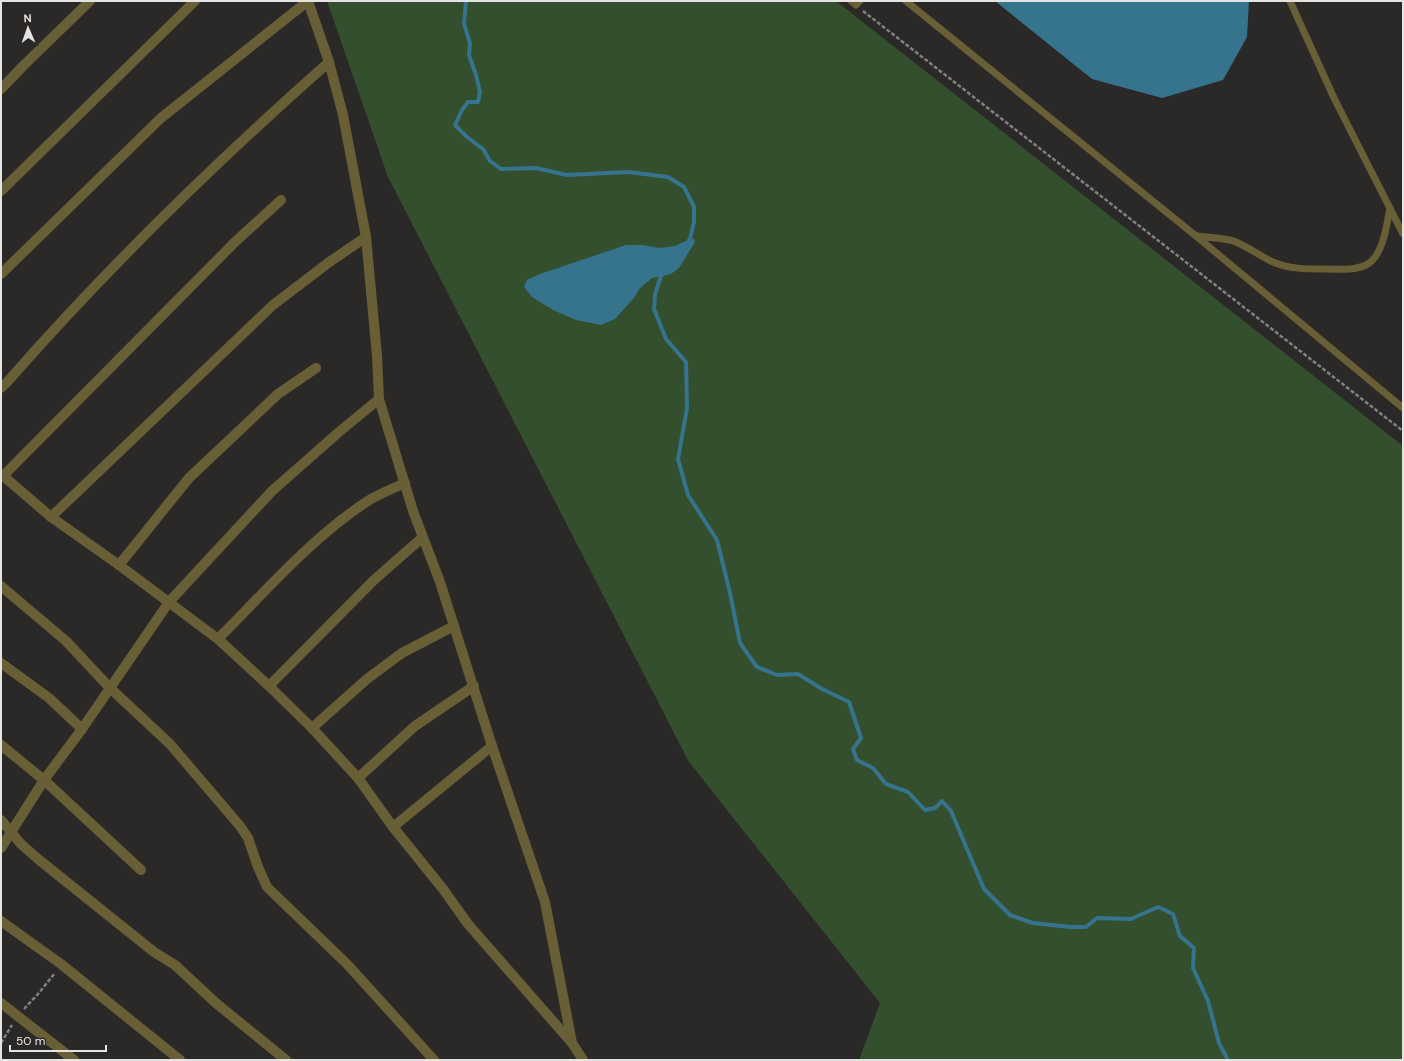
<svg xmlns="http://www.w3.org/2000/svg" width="1404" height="1061" font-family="'DM Sans',sans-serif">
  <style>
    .green { fill: #344f2d }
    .water { fill: #36738d }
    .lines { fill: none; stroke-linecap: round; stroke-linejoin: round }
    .stream { stroke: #36738d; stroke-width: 4 }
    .path { stroke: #838180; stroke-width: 2.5; stroke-dasharray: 4 2; stroke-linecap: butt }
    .lane { stroke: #685f36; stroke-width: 7 }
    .street { stroke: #685f36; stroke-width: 10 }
  </style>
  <rect width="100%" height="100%" fill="#2b2927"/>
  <path class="green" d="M327,1H836L1403,446V1060H859L880,1003L689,762L388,177Z"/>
  <g class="water">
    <path d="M995,1H1249L1247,37L1223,80L1162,98L1092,79Z"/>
    <path d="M690,239H694L695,242L679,268L671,274L652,278L640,288L634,298L615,319L601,325L576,320L553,310L532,297L524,287L527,280L540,274L626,245H643L659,248L675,246Z"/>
  </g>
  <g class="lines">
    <g class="stream">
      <path d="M466,1L464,24L470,43L469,55L476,75L480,92L478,102H468L462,110L455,125L467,137L483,149L490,161L501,169L536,168L567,175L628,172L668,177L684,187L694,207V222L690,239L687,243"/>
      <path d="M664,272L661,276L655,294L654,309L666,339L686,362L687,408L678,459L688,495L717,540L730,593L740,643L757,667L777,675L798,674L822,689L849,702L861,738L853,749L857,760L873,768L886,784L908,792L925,810L935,808L942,801L951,811L984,889L1010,915L1033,923L1070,927H1086L1097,918L1131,919L1158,907L1173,914L1180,936L1194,948L1193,968L1208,1001L1219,1043L1228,1060"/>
    </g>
    <g class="path">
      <path d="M863,11L1403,431"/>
      <path d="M24,1009L38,994L55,973"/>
      <path d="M1,1043L12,1025"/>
    </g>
    <g class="lane">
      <path d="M851,1L856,5L860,1"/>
      <path d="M906,1L1196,236L1403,408"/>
      <path d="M1290,1L1334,98L1403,234"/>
      <path d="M1197,236C1207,237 1219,238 1230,240C1245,244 1259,256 1273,262C1289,269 1306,269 1324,269C1337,269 1354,271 1366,265C1383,257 1387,224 1390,208"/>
    </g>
    <g class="street">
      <path d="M1,89L23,66L90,1"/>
      <path d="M1,191L195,1"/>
      <path d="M1,274L161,118L308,1L329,62L343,115L366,237L377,356L379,399L413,511L440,582L492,746L545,902L572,1043"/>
      <path d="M1,388L9,380C108,267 216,162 329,62"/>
      <path d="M1,474L51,517L119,565L218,639L269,686L312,728L358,778L393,827L443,889L468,924L572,1043L583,1060"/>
      <path d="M3,476L235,242L281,200"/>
      <path d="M51,517L273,305L328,263L366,237"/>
      <path d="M119,565L189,478L278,394L316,368"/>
      <path d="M1,586L66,641L110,688L170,744L240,826L248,838L258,867L267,887L347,964L434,1060"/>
      <path d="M218,639C265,592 315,534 371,499C382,493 394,488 405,483"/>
      <path d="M1,663L49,698L82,729"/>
      <path d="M269,686L374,580L423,537"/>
      <path d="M312,728L367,679L402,653L454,626"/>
      <path d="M1,745L44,780L141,870"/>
      <path d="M358,778L415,726L474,686"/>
      <path d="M1,820L21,844L38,859L154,952L175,965L217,1004L286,1060"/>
      <path d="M393,827L492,746"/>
      <path d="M1,848L44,780L82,729L169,602L272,491L339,432L379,399"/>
      <path d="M1,921L61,964L180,1060"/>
      <path d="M1,1003L74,1060"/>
    </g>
  </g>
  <rect width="1404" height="1061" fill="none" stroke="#e6e4e3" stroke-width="4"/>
  <g transform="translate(28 28) rotate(358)" stroke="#2b2927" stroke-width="3" paint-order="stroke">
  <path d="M0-3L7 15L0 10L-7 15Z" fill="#e6e4e3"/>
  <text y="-6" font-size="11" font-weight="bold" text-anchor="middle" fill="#e6e4e3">N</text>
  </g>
  <path d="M10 1045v6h96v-6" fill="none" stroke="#e6e4e3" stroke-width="2"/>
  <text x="16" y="1045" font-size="12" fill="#e6e4e3" stroke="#2b2927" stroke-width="3" paint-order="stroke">50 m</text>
</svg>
